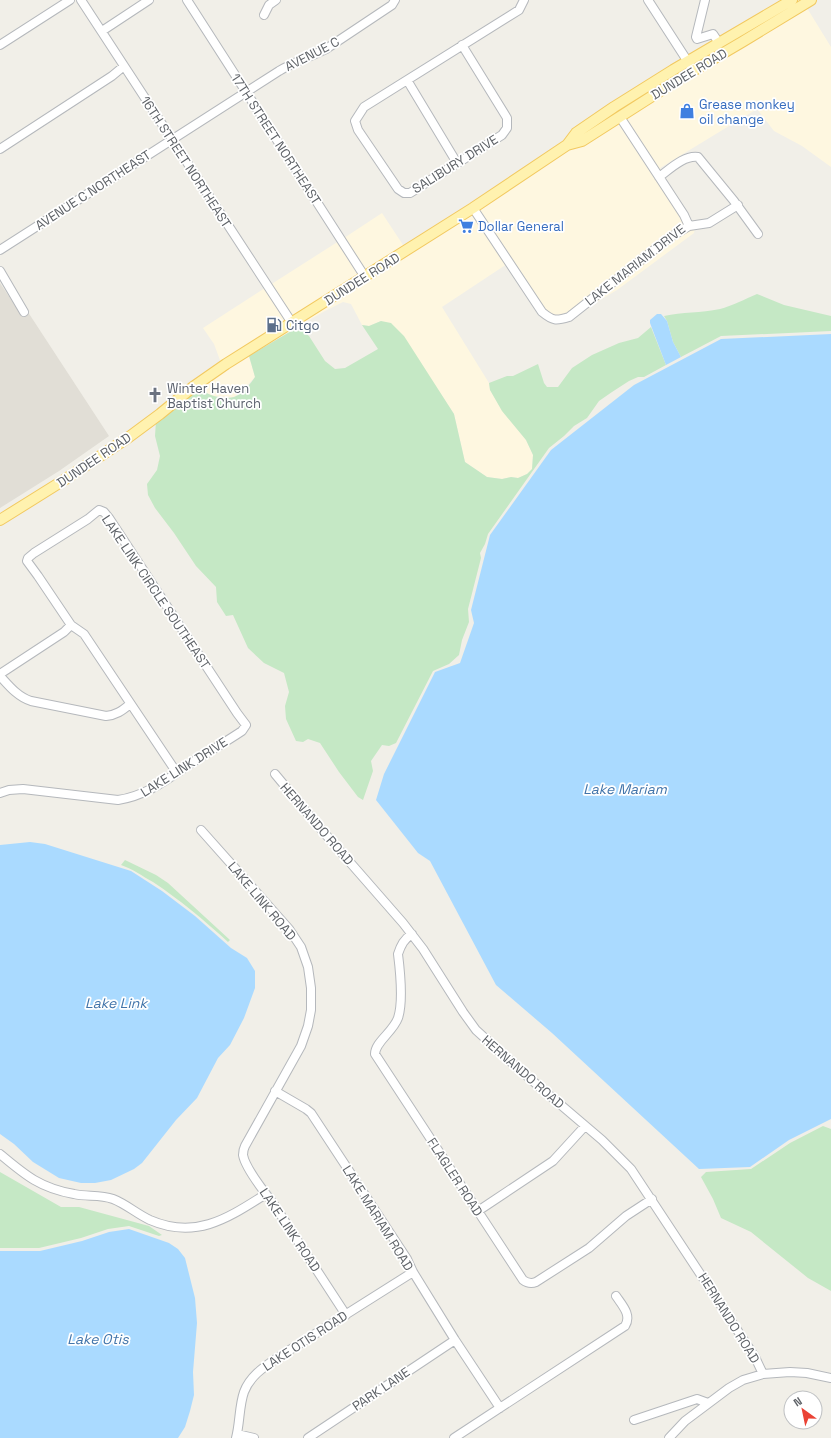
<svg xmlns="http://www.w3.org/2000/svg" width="831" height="1438" viewBox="0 0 831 1438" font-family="'Space Grotesk',sans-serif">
<rect width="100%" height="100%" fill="#f1efe8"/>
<path fill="#fef7e0" d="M 817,0 L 807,8 L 831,47 L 831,167 L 802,146 L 774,131 L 757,109 L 660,168 L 662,171 L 660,172 L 624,118 Z
M 619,121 L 682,217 L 685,224 L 568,314 L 559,317 L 551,316 L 544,310 L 478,209 L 567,149 Z
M 382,213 L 405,248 L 366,273 L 344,238 Z
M 473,213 L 507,264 L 442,307 L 489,383 L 490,390 L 502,410 L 526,440 L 533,455 L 532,469 L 527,474 L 518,478 L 511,477 L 502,479 L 487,477 L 465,462 L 454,414 L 428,375 L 381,321 L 369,326 L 362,325 L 351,304 L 343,302 L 323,312 L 249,356 L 255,377 L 241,392 L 234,397 L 212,396 L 201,389 L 199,387 Z
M 695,228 L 694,233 L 617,290 L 580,312 L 671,241 L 690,229 Z
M 339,241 L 361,276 L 293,319 L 270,285 Z
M 265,288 L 288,322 L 221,363 L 214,344 L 203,328 Z"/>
<path fill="#e1ded6" d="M 0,283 L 18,310 L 24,306 L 109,436 L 59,471 L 0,508 Z"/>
<path fill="#c5e8c5" d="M 757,294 L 784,305 L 831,316 L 831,331 L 721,336 L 681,357 L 673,342 L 667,321 L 664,316 C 682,312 701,313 720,309 C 732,306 745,299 757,294 Z
M 381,321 L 391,323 L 404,336 L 454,414 L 465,462 L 487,477 L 502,479 L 511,477 L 518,478 L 527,474 L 532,469 L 533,455 L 526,440 L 502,411 L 490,390 L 489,383 L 507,376 L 513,376 L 538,364 L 544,383 L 547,387 L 558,387 L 572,368 L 592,355 L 619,343 L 638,338 L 651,327 L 666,365 L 644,377 L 638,377 L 629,381 L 612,392 L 599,401 L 587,418 L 574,426 L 564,436 L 549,448 L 488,534 L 485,544 L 480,553 L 481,558 L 468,609 L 469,622 L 462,640 L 459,655 L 449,664 L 433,671 L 396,743 L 389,746 L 382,745 L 371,761 L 373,771 L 363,800 L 358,797 L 339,772 L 320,743 L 308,739 L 303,742 L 296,741 L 286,719 L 285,706 L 289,692 L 284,673 L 264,663 L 248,648 L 233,615 L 226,616 L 217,602 L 216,587 L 196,566 L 174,533 L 155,508 L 148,495 L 147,484 L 157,470 L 160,456 L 155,436 L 156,421 L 199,387 C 206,396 224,400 234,397 C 243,394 250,384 255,377 L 249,356 L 293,330 L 303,331 L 309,336 L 325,361 L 335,369 L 345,368 L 378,349 L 362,325 L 369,326 Z
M 125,860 L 156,875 L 168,883 L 230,940 L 228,942 C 204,920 180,900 153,882 C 142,876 133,869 121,865 Z
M 823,1126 L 831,1129 L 831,1291 L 808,1278 L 751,1232 L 721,1218 L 713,1199 L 701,1177 L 706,1172 L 751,1169 L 790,1143 Z
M 0,1172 L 61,1207 L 79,1207 L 149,1226 L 162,1235 L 159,1236 L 129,1226 L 108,1229 L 81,1238 L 39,1248 L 0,1248 Z"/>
<path fill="#aadaff" d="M 657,314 L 661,314 L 667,321 L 673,342 L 681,357 L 666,365 L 650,323 L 650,320 Z
M 831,334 L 831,1119 L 789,1140 L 750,1167 L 699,1169 L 552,1033 L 496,985 L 430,861 L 418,853 L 376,800 L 384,774 L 435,672 L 460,663 L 474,623 L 471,610 L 490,535 L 551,450 L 634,385 L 721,339 Z
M 30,842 L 45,844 L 131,871 L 162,891 L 195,916 L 231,948 L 247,958 L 255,971 L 255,988 L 244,1018 L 230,1045 L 218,1058 L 197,1098 L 176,1120 L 142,1163 L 134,1169 L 111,1180 L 95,1183 L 81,1183 L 59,1178 L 33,1162 L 14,1144 L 0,1134 L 0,845 Z
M 129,1229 L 169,1243 L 178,1249 L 185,1258 L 195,1298 L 197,1323 L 193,1372 L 194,1395 L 190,1411 L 185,1427 L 178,1438 L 0,1438 L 0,1251 L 40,1251 L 82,1241 L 109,1232 Z"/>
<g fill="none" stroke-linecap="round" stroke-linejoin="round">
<g stroke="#b5b8bc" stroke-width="10">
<path id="minor" d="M 81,0 L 292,323
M 187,0 L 365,277
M 648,0 L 690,65
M 705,0 L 696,37 L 697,39 L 713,34 L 719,43
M 264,15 L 269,5 L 276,0
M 102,31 L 149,0
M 0,45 L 70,0
M 462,45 L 507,118 L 507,128 L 502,135 L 410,193 L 404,193 L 398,189 L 358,130 L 355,121 L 364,107 L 519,10 L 524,0
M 407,80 L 457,163
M 620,117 L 684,215 L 689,226
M 0,149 L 112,76 L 124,66
M 659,177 C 670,169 684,155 698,157 L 734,201 L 758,234
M 473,208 L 542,312 C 553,321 556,321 569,317 L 669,238 L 689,226 L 709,223 L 738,205
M 0,250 L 279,71 C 294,62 310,57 326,49 L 392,5 L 395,0
M 0,271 L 24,312
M 0,674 L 64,632 L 71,625
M 0,676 C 9,686 18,697 31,701 L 106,716 C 116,715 122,711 130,704
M 275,774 L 320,828 L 403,923 L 423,949 L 463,1012 L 476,1030 L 521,1071 L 602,1140 L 631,1169 L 755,1357 L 763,1374
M 0,793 L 9,790 L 23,789 L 118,800 C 145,796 165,781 187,766 C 205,754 224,743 242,731 L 246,725 L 237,713 L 109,518 L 104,512 L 99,510 L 88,519 L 34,553 L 28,558 L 27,561 L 38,576 L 71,625 L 84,634 L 177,773
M 201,830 L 289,929 L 301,947 L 308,967 L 311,988 L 311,1010 L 308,1026 L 301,1046 L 245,1146 C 244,1148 243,1152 243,1155 C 245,1167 265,1193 273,1203 L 346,1315
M 412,934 C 404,939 401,945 398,954 C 400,970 403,1003 398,1018 C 393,1032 375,1042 375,1054 L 523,1280 C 527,1283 531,1284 536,1282 L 589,1248 L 626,1216 L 652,1199
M 275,1091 L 306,1109 L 311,1113 L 407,1259 L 413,1272 L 455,1340 L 500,1408
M 0,1154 C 25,1175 40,1188 74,1194 C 87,1197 100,1194 113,1199 C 126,1204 137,1214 150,1220 C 196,1240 228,1218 266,1194
M 478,1211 L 553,1161 L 585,1126
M 634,1420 L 697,1399 L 708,1403
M 237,1434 L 254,1438
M 236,1438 C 240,1423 239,1406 244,1392 C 250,1376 264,1367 277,1358 L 413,1272
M 308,1438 L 455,1340
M 454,1438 L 625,1326 C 632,1315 622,1305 616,1296
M 669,1438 L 685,1421 L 729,1388 L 743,1380 L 763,1374 L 790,1372 L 807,1373 L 831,1378"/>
</g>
<g stroke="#f2c960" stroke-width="12">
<path id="major" d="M 567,145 L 576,133 L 614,107 L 673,70 L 792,0
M 0,520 L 64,480 L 129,437 L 160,414 L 193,387 L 226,364 L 473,208 L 567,145 L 582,141 L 679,79 L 742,42 L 811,0"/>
</g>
<use href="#minor" stroke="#fff" stroke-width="8"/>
<use href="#major" stroke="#fff2af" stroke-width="10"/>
</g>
<defs>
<g id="shop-bare" transform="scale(1.2)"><path d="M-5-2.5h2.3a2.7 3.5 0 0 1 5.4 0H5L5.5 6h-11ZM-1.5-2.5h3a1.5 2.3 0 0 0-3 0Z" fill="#3f7fe0" stroke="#fff" stroke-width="2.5" paint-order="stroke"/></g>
<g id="supermarket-bare" transform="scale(1.2)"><path d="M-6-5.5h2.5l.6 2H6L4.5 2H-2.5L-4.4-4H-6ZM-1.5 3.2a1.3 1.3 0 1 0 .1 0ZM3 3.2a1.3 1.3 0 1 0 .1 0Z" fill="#3f7fe0" stroke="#fff" stroke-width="2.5" paint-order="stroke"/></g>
<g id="fuel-bare" transform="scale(1.2)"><path d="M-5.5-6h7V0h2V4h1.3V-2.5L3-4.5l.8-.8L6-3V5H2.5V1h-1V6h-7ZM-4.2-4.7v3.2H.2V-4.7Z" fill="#5c6f8a" stroke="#fff" stroke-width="2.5" paint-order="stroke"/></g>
<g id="church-bare" transform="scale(1.2)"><path d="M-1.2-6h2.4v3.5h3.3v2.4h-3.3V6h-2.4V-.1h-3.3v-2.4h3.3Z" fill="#6b7280" stroke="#fff" stroke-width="2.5" paint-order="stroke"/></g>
</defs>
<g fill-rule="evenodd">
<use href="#shop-bare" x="687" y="111"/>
<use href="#supermarket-bare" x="466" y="226"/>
<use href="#fuel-bare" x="274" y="325"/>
<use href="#church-bare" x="155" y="395"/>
</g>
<g text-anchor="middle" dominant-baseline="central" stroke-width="3.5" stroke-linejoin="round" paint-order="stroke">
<g font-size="13" fill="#5f6368" stroke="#fff">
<text transform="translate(312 54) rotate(-27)">AVENUE C</text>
<text transform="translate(689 74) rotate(-31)">DUNDEE ROAD</text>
<text transform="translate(276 139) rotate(57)">17TH STREET NORTHEAST</text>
<text transform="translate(186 162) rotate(57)">16TH STREET NORTHEAST</text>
<text transform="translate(455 164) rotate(-32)">SALIBURY DRIVE</text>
<text transform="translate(93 190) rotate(-33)">AVENUE C NORTHEAST</text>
<text transform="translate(635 265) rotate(-38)">LAKE MARIAM DRIVE</text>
<text transform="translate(362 279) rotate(-32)">DUNDEE ROAD</text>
<text transform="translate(94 460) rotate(-34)">DUNDEE ROAD</text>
<text transform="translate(156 592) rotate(56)">LAKE LINK CIRCLE SOUTHEAST</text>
<text transform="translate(184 767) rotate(-32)">LAKE LINK DRIVE</text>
<text transform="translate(317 824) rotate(49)">HERNANDO ROAD</text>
<text transform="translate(262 901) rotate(50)">LAKE LINK ROAD</text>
<text transform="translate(523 1072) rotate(41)">HERNANDO ROAD</text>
<text transform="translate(455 1177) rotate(57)">FLAGLER ROAD</text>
<text transform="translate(378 1218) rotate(58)">LAKE MARIAM ROAD</text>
<text transform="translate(290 1230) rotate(56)">LAKE LINK ROAD</text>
<text transform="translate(729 1318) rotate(58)">HERNANDO ROAD</text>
<text transform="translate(305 1341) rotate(-33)">LAKE OTIS ROAD</text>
<text transform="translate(381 1389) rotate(-34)">PARK LANE</text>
</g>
<g font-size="13" fill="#366cbe" stroke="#fff" text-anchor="start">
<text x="699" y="104">Grease monkey<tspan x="699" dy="15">oil change</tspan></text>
<text x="478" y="226">Dollar General</text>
</g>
<g font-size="13" fill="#4e5e75" stroke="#fff" text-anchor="start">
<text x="286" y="325">Citgo</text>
</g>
<g font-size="13" fill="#5b616d" stroke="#fff" text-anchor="start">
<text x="167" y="388">Winter Haven<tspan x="167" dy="15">Baptist Church</tspan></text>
</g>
<g font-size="14" font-style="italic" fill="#4174aa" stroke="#fff">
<text x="625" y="789">Lake Mariam</text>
<text x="116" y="1003">Lake Link</text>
<text x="98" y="1339">Lake Otis</text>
</g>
</g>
<g transform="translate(803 1410) rotate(327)"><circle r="19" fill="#ffffff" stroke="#bfc1c3"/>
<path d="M0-3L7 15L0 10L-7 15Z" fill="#ea4335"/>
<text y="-6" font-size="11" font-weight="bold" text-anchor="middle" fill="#5f6368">N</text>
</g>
</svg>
